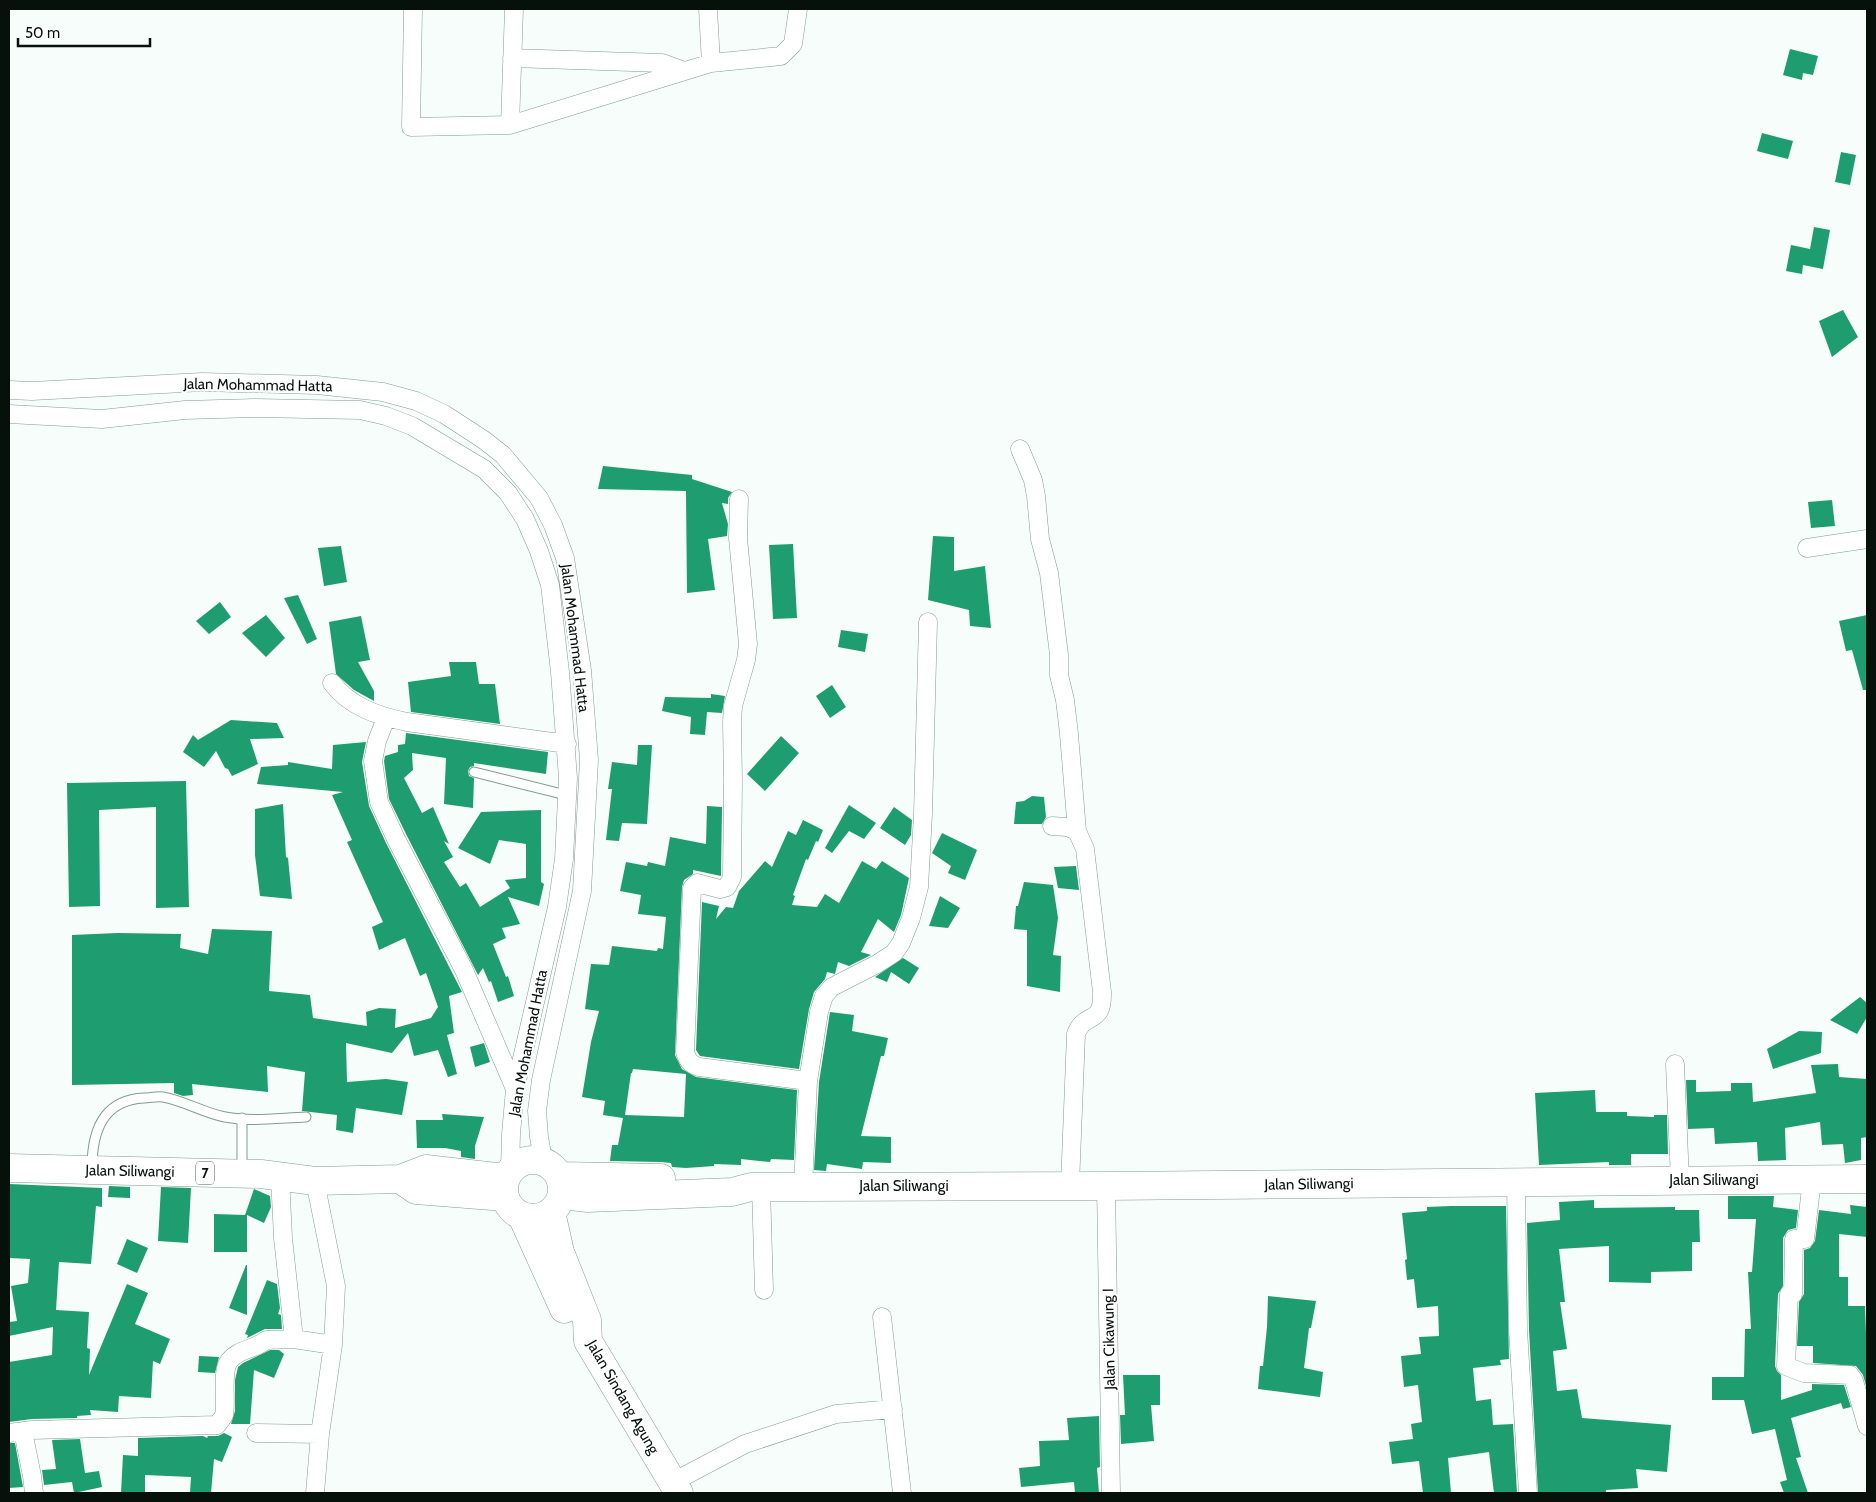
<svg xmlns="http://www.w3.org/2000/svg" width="1876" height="1502" viewBox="0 0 1876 1502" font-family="Cabin,sans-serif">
<rect width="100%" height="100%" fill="#f7fdfa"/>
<path fill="#1e9d70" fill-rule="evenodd" d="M 1790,49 L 1818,56 L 1813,75 L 1803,73 L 1802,80 L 1783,75 Z
M 1762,133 L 1793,141 L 1788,159 L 1757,151 Z
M 1841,152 L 1856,155 L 1850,185 L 1835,182 Z
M 1814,227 L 1830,230 L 1823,269 L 1803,265 L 1802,274 L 1786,271 L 1791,245 L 1810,249 Z
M 1843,310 L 1858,337 L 1832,357 L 1819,321 Z
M 603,466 L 692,475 L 692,479 L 732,492 L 728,498 L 728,504 L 722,503 L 728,524 L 727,536 L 708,539 L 715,590 L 687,593 L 686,491 L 598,489 Z
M 1832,500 L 1835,526 L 1811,528 L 1808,502 Z
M 933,536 L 954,537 L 954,571 L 985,566 L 991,628 L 970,626 L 969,610 L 928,600 Z
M 793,544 L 797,618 L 773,619 L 769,545 Z
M 341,546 L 347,582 L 324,586 L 318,548 Z
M 298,595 L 317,639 L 307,644 L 284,598 Z
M 220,602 L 231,617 L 209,634 L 196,621 Z
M 266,615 L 285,638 L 266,657 L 242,633 Z
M 1867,615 L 1867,690 L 1863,690 L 1852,650 L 1846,651 L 1839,621 Z
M 361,616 L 370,660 L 358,662 L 374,691 L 374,701 L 354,690 L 336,674 L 329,622 Z
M 841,630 L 868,634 L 865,652 L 838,647 Z
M 449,662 L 476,662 L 479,684 L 495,684 L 500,724 L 411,712 L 408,682 L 451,676 Z
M 832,685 L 846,707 L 830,718 L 816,696 Z
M 711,694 L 725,696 L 722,713 L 707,712 L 705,735 L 690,734 L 691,717 L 662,711 L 665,697 L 711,698 Z
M 231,720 L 277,723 L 284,738 L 250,739 L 258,764 L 232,776 L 228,769 L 225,768 L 216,751 L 204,767 L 183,752 L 193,735 L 198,740 Z
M 406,733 L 548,752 L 546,774 L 474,763 L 474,766 L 470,767 L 468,771 L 469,776 L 474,778 L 473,808 L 444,804 L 446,758 L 412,753 L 413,770 L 404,778 L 422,813 L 433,807 L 449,844 L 444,841 L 453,857 L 444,862 L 460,887 L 466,883 L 480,907 L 510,888 L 505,880 L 526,878 L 526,844 L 499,840 L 490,864 L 458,848 L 481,812 L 541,810 L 541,882 L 544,884 L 539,906 L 508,897 L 520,924 L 502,928 L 506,938 L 493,944 L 506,977 L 508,976 L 514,996 L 498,1002 L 491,981 L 489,982 L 483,968 L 478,975 L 406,834 L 389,799 L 384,761 L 385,756 L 398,752 L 398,745 L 405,744 Z
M 781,736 L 799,753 L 765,791 L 747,774 Z
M 366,742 L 362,762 L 369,806 L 386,843 L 462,992 L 449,996 L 454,1033 L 447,1035 L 457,1074 L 448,1077 L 438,1050 L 414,1056 L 408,1033 L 392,1053 L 346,1043 L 347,1082 L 386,1079 L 408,1082 L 402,1115 L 356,1108 L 353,1133 L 336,1130 L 337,1115 L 302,1111 L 305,1072 L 267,1066 L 268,1092 L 192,1084 L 193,1095 L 183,1096 L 174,1093 L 174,1083 L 72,1085 L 72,935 L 118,933 L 181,934 L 180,948 L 208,954 L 212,929 L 272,931 L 269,991 L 310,995 L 313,1018 L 367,1026 L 366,1012 L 379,1008 L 396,1009 L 395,1028 L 431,1018 L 438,1007 L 426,973 L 420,976 L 405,938 L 379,950 L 372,927 L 383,922 L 347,842 L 352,840 L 332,795 L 343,792 L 257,784 L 261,767 L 288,765 L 288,762 L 332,769 L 333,745 Z
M 638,745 L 652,745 L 647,824 L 622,823 L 619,841 L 606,840 L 612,789 L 608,789 L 612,762 L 637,765 Z
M 186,781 L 189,907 L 156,908 L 156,807 L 99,810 L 100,906 L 69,907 L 67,783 Z
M 1032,796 L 1044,797 L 1046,817 L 1042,824 L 1014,824 L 1016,802 L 1024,801 Z
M 283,804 L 286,857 L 288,858 L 292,899 L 260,896 L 255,855 L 255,809 Z
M 849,805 L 876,823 L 864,839 L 849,831 L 832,853 L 825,848 Z
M 707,806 L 722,807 L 721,874 L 721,876 L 693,870 L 693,874 L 684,880 L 682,887 L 675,1055 L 682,1069 L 696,1077 L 797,1090 L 794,1160 L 771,1159 L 770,1162 L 741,1159 L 741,1165 L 714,1164 L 714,1166 L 686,1168 L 672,1167 L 671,1163 L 661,1162 L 610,1161 L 612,1145 L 618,1145 L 623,1118 L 603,1115 L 605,1101 L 582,1097 L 591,1042 L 599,1011 L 585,1009 L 591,964 L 609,965 L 612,946 L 657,951 L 658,948 L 663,949 L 666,917 L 638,914 L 641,895 L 620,891 L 626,862 L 647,866 L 648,862 L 665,866 L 670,837 L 706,844 ZM 633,1069 L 686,1074 L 684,1117 L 625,1115 L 631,1073 L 632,1073 Z
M 894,807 L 912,820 L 911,835 L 905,845 L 880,828 Z
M 803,820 L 823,830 L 818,842 L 816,841 L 808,860 L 806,859 L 793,895 L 795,896 L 792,905 L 817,907 L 825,894 L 839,903 L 862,861 L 876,869 L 882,861 L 909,878 L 901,915 L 894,932 L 878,919 L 861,952 L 871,955 L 849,966 L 838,962 L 835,974 L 827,972 L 825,979 L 814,992 L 809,1009 L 799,1069 L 700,1056 L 696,1050 L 702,902 L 719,906 L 716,919 L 726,907 L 733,908 L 739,891 L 765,861 L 772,867 L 788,831 L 796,835 Z
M 942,833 L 977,850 L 965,880 L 948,873 L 951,866 L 932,853 Z
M 1076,866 L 1079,890 L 1058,888 L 1054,867 Z
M 1024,882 L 1053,885 L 1058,918 L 1053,955 L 1061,956 L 1060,992 L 1027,986 L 1027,930 L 1014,929 L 1016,906 L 1018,906 Z
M 940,896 L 960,908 L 948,928 L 929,926 Z
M 903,958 L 919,968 L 909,984 L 891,972 L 887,982 L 875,977 Z
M 1860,997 L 1867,1003 L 1867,1017 L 1857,1034 L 1830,1020 Z
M 830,1012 L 854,1015 L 852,1031 L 888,1038 L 884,1056 L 881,1056 L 861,1136 L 891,1137 L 891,1163 L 863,1162 L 862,1169 L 827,1164 L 826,1171 L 814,1170 L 819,1082 Z
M 1799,1031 L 1822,1032 L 1821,1053 L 1773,1069 L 1767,1049 Z
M 484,1043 L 490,1062 L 475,1067 L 470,1047 Z
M 1838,1064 L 1839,1077 L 1867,1079 L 1867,1137 L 1861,1138 L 1861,1160 L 1845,1163 L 1843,1144 L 1822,1145 L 1820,1122 L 1785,1128 L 1786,1160 L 1758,1161 L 1757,1142 L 1715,1144 L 1714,1128 L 1688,1129 L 1686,1080 L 1696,1080 L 1696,1092 L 1731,1091 L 1731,1083 L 1752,1083 L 1753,1102 L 1816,1093 L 1811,1065 Z
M 1595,1090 L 1596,1112 L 1627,1112 L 1627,1116 L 1654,1117 L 1654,1115 L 1667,1115 L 1668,1154 L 1631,1154 L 1631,1165 L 1609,1165 L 1609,1162 L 1539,1165 L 1535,1093 Z
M 442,1114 L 484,1117 L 475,1146 L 475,1159 L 461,1157 L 461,1151 L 445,1148 L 417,1148 L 416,1120 L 443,1120 Z
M 9,1184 L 102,1188 L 102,1207 L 96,1206 L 91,1264 L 59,1262 L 56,1310 L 89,1312 L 87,1348 L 90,1349 L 89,1375 L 127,1284 L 148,1293 L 135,1324 L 170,1339 L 160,1364 L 153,1361 L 151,1398 L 119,1396 L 118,1412 L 90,1410 L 91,1415 L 77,1416 L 77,1418 L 32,1419 L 9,1422 L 9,1362 L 52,1355 L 53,1327 L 9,1336 L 9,1322 L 17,1321 L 11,1286 L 28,1283 L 30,1259 L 9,1258 Z
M 109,1186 L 130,1187 L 130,1198 L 108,1197 Z
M 161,1187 L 191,1188 L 188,1243 L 158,1241 Z
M 254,1189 L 270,1196 L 271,1207 L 264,1223 L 247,1215 L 247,1252 L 214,1252 L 214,1214 L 245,1215 Z
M 1728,1196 L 1774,1196 L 1773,1207 L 1798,1210 L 1796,1228 L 1788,1230 L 1783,1238 L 1783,1286 L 1778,1294 L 1775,1366 L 1777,1371 L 1781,1375 L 1781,1400 L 1812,1390 L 1812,1384 L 1844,1385 L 1851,1407 L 1843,1409 L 1841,1403 L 1791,1418 L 1801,1457 L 1796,1458 L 1808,1493 L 1784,1493 L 1780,1482 L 1787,1480 L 1775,1429 L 1752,1434 L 1744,1400 L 1712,1400 L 1712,1377 L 1744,1377 L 1745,1329 L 1751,1329 L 1748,1272 L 1752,1272 L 1756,1219 L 1728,1219 Z
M 1594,1200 L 1594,1208 L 1675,1207 L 1675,1210 L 1699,1210 L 1700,1242 L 1692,1242 L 1692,1271 L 1651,1272 L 1651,1283 L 1609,1282 L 1609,1246 L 1559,1249 L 1565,1302 L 1560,1302 L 1567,1349 L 1553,1351 L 1557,1391 L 1577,1389 L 1582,1418 L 1671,1425 L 1667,1472 L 1636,1469 L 1638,1488 L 1606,1490 L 1606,1493 L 1538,1493 L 1529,1330 L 1527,1223 L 1560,1220 L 1559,1202 Z
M 1850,1205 L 1867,1207 L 1867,1237 L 1839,1234 L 1839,1277 L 1848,1277 L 1848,1306 L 1865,1306 L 1866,1333 L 1867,1333 L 1867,1389 L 1863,1375 L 1856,1366 L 1813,1363 L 1813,1346 L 1797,1346 L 1799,1302 L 1804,1294 L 1804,1250 L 1810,1248 L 1815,1241 L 1819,1210 L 1851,1214 Z
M 1451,1206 L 1506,1206 L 1509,1359 L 1500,1360 L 1501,1365 L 1473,1368 L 1476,1401 L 1491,1399 L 1493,1425 L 1513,1424 L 1517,1493 L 1494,1493 L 1489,1452 L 1448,1458 L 1451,1493 L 1423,1493 L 1419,1461 L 1392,1464 L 1389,1442 L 1413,1439 L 1411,1424 L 1422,1422 L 1418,1385 L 1404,1387 L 1401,1356 L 1421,1354 L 1419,1337 L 1439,1336 L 1438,1306 L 1417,1308 L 1414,1279 L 1407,1280 L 1405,1260 L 1407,1259 L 1402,1213 L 1427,1211 L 1427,1207 Z
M 127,1239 L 148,1248 L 137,1273 L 117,1264 Z
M 246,1265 L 247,1265 L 247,1315 L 229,1308 Z
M 267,1280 L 277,1284 L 280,1308 L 278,1314 L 281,1315 L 282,1329 L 265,1329 L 247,1338 L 248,1335 L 245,1334 Z
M 1268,1296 L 1316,1301 L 1311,1328 L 1309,1328 L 1304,1368 L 1323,1372 L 1320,1397 L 1258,1389 L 1260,1366 L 1263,1366 L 1267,1327 Z
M 270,1350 L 279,1350 L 284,1354 L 274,1378 L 254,1370 L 250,1424 L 231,1424 L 235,1411 L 235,1380 L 238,1367 L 243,1363 Z
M 199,1356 L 219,1357 L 215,1373 L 198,1372 Z
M 1123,1375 L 1160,1375 L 1160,1405 L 1151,1405 L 1154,1441 L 1121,1444 L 1120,1415 L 1125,1415 Z
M 1099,1416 L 1100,1467 L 1097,1468 L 1099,1493 L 1075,1493 L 1074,1482 L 1021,1487 L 1019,1468 L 1040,1466 L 1039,1441 L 1069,1440 L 1067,1418 Z
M 224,1433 L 232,1437 L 222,1462 L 214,1459 L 211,1493 L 190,1493 L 191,1477 L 145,1475 L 145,1493 L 121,1493 L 123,1455 L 138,1456 L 138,1438 L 203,1436 L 207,1438 L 208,1436 L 218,1436 Z
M 80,1439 L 85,1473 L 99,1471 L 102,1487 L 74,1493 L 72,1482 L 44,1485 L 42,1470 L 56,1469 L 52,1440 Z
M 9,1443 L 15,1443 L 23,1487 L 9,1488 Z"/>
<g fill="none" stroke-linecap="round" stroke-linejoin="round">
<g stroke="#819d8f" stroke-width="11">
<path id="service" d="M 474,772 L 566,795
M 242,1118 L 242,1171
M 92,1168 C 92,1131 103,1100 144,1098 C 150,1098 157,1096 163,1097 C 185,1101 204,1113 225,1117 C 251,1122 279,1118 306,1117"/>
</g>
<g stroke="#819d8f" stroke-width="19">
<path id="minor" d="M 413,9 L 411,127 L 510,125 L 711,63 L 708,9
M 512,58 L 662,63 L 684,71
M 711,63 L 781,56 L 793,44 L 798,9
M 510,125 L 514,9
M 9,390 L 32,391 L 202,382 L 317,385 L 383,392 L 416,401 L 444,414 L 484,440 L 503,455 L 539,498 L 553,525 L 565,558 L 582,670 L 589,760 L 582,891 L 541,1080 L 537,1111 L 539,1137 L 542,1154 L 549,1164
M 9,414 L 102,419 L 185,410 L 255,408 L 360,410 L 386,416 L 412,426 L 484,469 L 508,493 L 525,519 L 539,551 L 550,585 L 560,672 L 568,778 L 564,859 L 557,907 L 515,1089 L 511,1134 L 510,1169
M 1020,449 L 1033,480 L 1036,496 L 1040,539 L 1049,573 L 1059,655 L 1059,675 L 1065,700 L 1069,734 L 1077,831
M 739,499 L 738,538 L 748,644 L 746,660 L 733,706 L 732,722 L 733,780 L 732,877 L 727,887 L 720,889 L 697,883 L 692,888 L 685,1052 C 688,1061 690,1064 699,1067 L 808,1081
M 1807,548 L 1867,539
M 332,683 C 350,707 378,716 407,722 L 567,744
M 386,718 L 377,741 L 373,761 L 379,802 L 396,839 L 464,970 L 515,1089
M 1052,826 L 1067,827 L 1077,831 L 1085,849 L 1102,992 C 1103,1027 1085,1010 1076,1034 L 1070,1185
M 1675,1064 L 1680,1180
M 280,1176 L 283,1238 L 294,1339
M 1812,1180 L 1805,1239 L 1794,1239 L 1793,1294 L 1789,1294 L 1786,1366 L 1804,1373 L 1850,1375 L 1854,1381 L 1867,1426
M 315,1181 L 336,1286 L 333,1345 L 320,1434 L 315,1493
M 1516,1182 L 1518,1330 L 1528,1493
M 1106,1186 L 1111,1493
M 761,1187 L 764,1290
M 803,1187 L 808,1081 L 819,1012 L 824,996 L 832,987 L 877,964 L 894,953 L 901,943 L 911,918 L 919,887 L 923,814 L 928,622
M 882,1317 L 902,1493
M 23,1431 L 32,1476 L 34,1493
M 9,1433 L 32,1430 L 217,1425 C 219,1422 223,1418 224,1415 C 227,1402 221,1372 229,1361 C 239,1348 255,1350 266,1340 L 294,1339 L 333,1345
M 256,1433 L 320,1434
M 673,1482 L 745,1444 L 836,1414 L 893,1409"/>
</g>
<g stroke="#819d8f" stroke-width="29">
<path id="primary" d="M504 1189a29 29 0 1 1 58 0a29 29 0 1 1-58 0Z
M 9,1168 L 261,1174 L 315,1181 L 400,1179 L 426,1169 L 505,1178
M 560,1176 L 661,1178
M 400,1179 L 416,1190 L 505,1197
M 562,1195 L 588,1198 L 732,1192 L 751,1187 L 803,1187 L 1106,1186 L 1867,1179
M 551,1212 L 560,1252 L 587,1320 L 588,1341 L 679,1493
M 522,1216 L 564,1309"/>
</g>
<use href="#service" stroke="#fff" stroke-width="9"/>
<use href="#minor" stroke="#fff" stroke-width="18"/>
<use href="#primary" stroke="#fff" stroke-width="28"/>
</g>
<g text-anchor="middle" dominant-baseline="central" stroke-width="4.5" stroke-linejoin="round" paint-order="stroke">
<rect fill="#fff" stroke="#515855" stroke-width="1" x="196" y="1161.5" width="18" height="23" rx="4"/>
<g font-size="14" font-weight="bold" fill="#07110c">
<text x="205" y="1173">7</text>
</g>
<g font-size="15" fill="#07110c" stroke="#fff">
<text transform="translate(258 385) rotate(1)">Jalan Mohammad Hatta</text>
<text transform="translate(575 638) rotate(83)">Jalan Mohammad Hatta</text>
<text transform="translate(528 1043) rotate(-79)">Jalan Mohammad Hatta</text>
<text transform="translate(130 1171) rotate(1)">Jalan Siliwangi</text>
<text x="1714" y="1180">Jalan Siliwangi</text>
<text transform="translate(1309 1184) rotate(-1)">Jalan Siliwangi</text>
<text x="904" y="1186">Jalan Siliwangi</text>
<text transform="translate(1109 1339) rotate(-91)">Jalan Cikawung I</text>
<text transform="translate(623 1397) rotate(60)">Jalan Sindang Agung</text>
</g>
</g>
<rect width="1876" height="1502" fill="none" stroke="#07110c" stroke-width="20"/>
<path d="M18 38v8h132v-8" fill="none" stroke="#07110c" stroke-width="2.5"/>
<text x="25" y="38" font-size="15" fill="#07110c" stroke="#ffffff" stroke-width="4" paint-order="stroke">50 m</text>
</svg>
